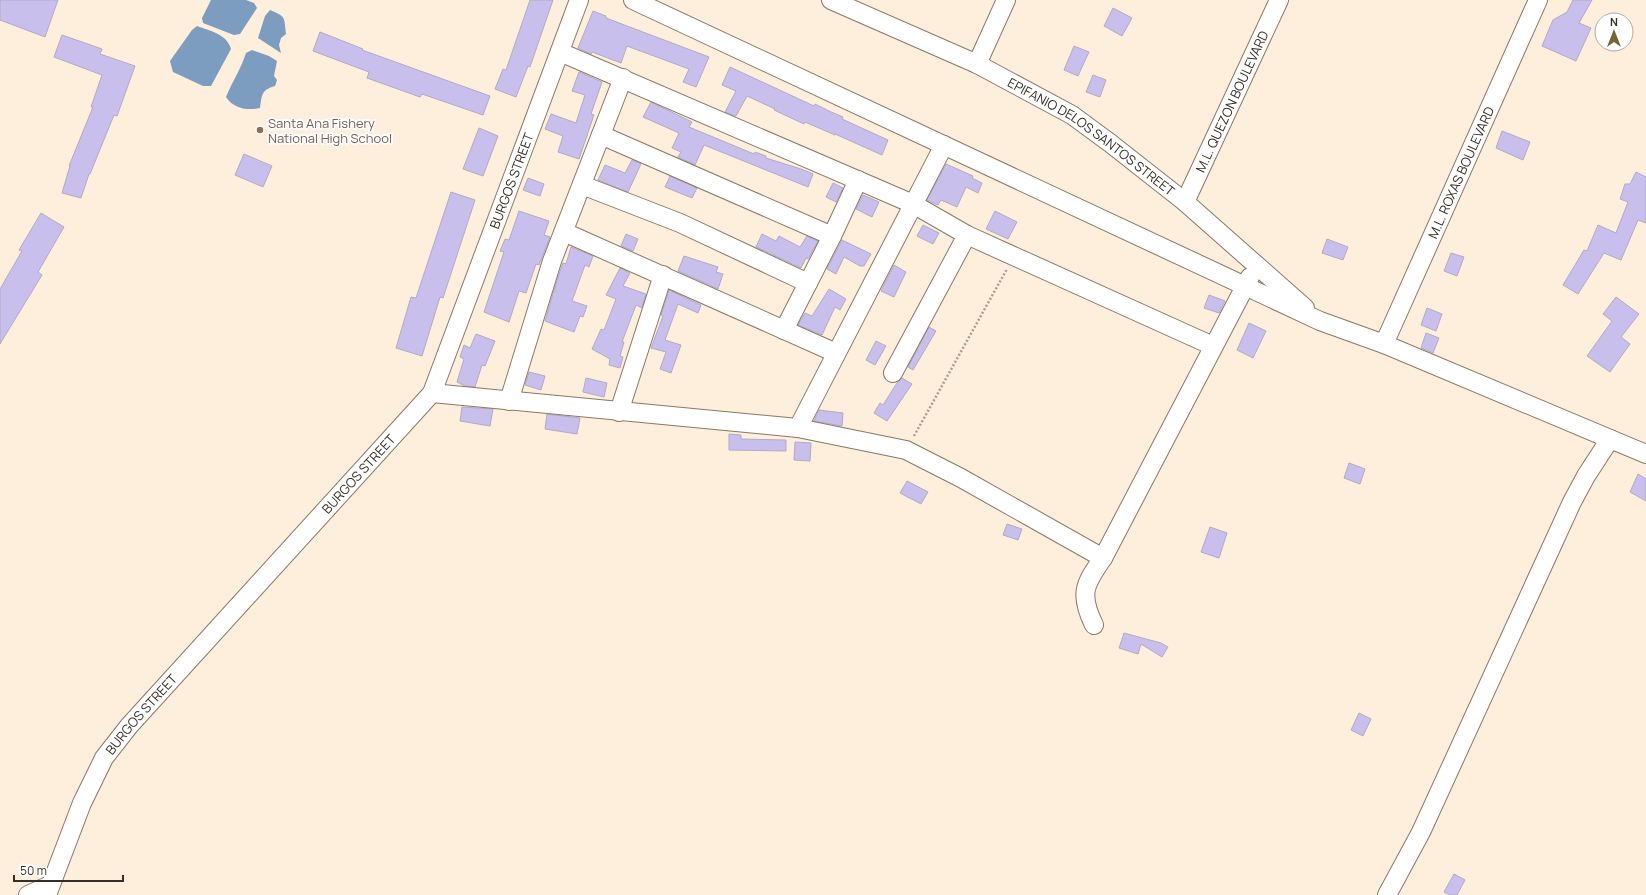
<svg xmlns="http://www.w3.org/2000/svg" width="1646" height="895" viewBox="0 0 1646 895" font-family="Manrope,sans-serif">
<rect width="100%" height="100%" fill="#feeedc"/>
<path fill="#7c9cc0" d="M 211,0 L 246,0 L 254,3 L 257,8 L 240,34 L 234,35 L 203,23 L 202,18 Z
M 270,10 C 286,17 284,16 286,34 L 281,38 L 279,45 L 281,53 L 258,38 L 265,16 Z
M 197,26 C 210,31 227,34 231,49 L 211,86 L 203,86 L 173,72 L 170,61 L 192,30 Z
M 252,50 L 269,56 L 277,61 L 274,76 L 277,80 L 275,86 C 261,90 262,95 260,108 C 247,111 233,108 226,97 C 232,82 241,69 246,53 Z"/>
<path fill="#c8bfed" stroke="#b0abc4" d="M 0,0 L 58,0 L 45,37 L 0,20 Z
M 530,0 L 553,0 L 530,67 L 528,66 L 516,97 L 495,89 L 503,69 L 506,70 Z
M 1573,0 L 1592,0 L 1579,23 L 1591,28 L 1576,61 L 1542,46 L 1553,20 L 1567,12 Z
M 1113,8 L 1132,18 L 1122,36 L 1104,26 Z
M 593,11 L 606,16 L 606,18 L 709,57 L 696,87 L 683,82 L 689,69 L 627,46 L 621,63 L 592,52 L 591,54 L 578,48 Z
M 320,32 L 363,49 L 362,50 L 490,96 L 483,115 L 422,94 L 420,97 L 367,78 L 369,72 L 313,51 Z
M 62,35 L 102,49 L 100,54 L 135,66 L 117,116 L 114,115 L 90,174 L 89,174 L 81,198 L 62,193 L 70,166 L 69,166 L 93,107 L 91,107 L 102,75 L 54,57 Z
M 1074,46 L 1089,52 L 1078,76 L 1064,70 Z
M 730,67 L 814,106 L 815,104 L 829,111 L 843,117 L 842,119 L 888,140 L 882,155 L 835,134 L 835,135 L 805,122 L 804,124 L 774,110 L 775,109 L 747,96 L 736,116 L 725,112 L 736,91 L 722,85 Z
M 579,72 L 602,82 L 591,114 L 594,115 L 579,159 L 558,152 L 563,136 L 545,129 L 551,114 L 576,123 L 585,95 L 572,91 Z
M 1093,75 L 1106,80 L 1100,97 L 1086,92 Z
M 651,102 L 692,122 L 689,127 L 754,154 L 755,152 L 766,156 L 766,158 L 801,169 L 813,174 L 808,187 L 704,145 L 695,165 L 678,157 L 681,152 L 672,148 L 679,133 L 643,117 Z
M 479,128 L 498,136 L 483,176 L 463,169 Z
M 1502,131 L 1530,142 L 1523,160 L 1496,148 Z
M 244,154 L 272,166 L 263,187 L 235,175 Z
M 632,160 L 641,164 L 628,192 L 598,180 L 605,165 L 625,173 Z
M 946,164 L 973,176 L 972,178 L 982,183 L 978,193 L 966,187 L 957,207 L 941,200 L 938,205 L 927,200 Z
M 1636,172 L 1646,177 L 1646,223 L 1638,220 L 1621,260 L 1604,253 L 1578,294 L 1563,285 L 1584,250 L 1587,251 L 1598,225 L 1616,233 L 1628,202 L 1620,199 L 1625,184 L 1630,184 Z
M 670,176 L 697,188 L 692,198 L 665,187 Z
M 528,178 L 544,184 L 540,196 L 523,190 Z
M 833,183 L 843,188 L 836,202 L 826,197 Z
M 451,192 L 475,200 L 443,298 L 440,297 L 422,356 L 396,348 L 411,297 L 416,298 Z
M 863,195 L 879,202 L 872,217 L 856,209 Z
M 519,211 L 549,221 L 544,235 L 550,237 L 539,265 L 536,264 L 526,293 L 519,291 L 509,322 L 484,312 L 504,252 L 500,251 L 505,239 L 509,240 Z
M 995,211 L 1017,222 L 1008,239 L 986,229 Z
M 41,213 L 64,227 L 38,272 L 42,275 L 0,344 L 0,289 L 22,251 L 19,250 Z
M 923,225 L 939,233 L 933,244 L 917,236 Z
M 626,234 L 638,239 L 633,251 L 621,246 Z
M 762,234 L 776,241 L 779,236 L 800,247 L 807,236 L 818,241 L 808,259 L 806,258 L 801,268 L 756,247 Z
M 1327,239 L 1348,247 L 1343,260 L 1322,253 Z
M 842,240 L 871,254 L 864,266 L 860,266 L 844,257 L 836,274 L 827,269 Z
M 571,247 L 593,256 L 589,267 L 585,265 L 572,301 L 587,306 L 583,317 L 580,316 L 574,332 L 545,321 L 558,277 L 563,263 L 566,264 Z
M 1451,253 L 1464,257 L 1457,276 L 1444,271 Z
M 684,256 L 718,267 L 716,272 L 723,274 L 718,289 L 678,271 Z
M 894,265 L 906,272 L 894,297 L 881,291 Z
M 620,268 L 630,273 L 623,286 L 646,294 L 642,308 L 636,305 L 622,342 L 624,342 L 620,356 L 623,357 L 620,368 L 609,365 L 610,359 L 592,349 L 601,329 L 604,330 L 616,299 L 606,295 Z
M 829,289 L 846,299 L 840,310 L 835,307 L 822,335 L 798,325 L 805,313 L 812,316 Z
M 669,290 L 701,305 L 698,313 L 678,304 L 665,340 L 681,345 L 671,373 L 660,369 L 666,352 L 651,348 L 663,316 L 661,315 Z
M 1209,295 L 1225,301 L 1219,313 L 1204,308 Z
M 1616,297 L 1639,314 L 1621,337 L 1630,344 L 1610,372 L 1587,356 L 1612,321 L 1603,314 Z
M 1427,308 L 1442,314 L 1436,331 L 1421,325 Z
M 1249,323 L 1266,331 L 1253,358 L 1237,350 Z
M 929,327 L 936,331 L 913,370 L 908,367 Z
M 1426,333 L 1439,338 L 1433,353 L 1421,348 Z
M 476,334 L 495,341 L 485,366 L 482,365 L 475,387 L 465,386 L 457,382 L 464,359 L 460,357 L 464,345 L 470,348 Z
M 876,341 L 886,346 L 875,365 L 866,360 Z
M 529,372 L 545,376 L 541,390 L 525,385 Z
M 586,378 L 607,383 L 604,397 L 583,392 Z
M 902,378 L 912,384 L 887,421 L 874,413 L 880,403 L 883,405 L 897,383 Z
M 462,407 L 493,409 L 490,426 L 460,421 Z
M 819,410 L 843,413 L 842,426 L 814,421 Z
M 547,414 L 580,418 L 577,434 L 545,429 Z
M 729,434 L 741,435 L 741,439 L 786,440 L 786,451 L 729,450 Z
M 795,442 L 811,443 L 810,461 L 794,460 Z
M 1349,463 L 1365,469 L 1360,484 L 1344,478 Z
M 1638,474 L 1646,479 L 1646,501 L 1630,492 Z
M 907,481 L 928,492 L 921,504 L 900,493 Z
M 1007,524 L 1022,529 L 1018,540 L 1003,535 Z
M 1210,527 L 1227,533 L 1219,558 L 1201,552 Z
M 1124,633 L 1161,643 L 1168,647 L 1162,657 L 1141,644 L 1138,654 L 1119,648 Z
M 1359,713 L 1371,719 L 1363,736 L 1351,730 Z
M 1454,874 L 1465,880 L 1457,895 L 1450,895 L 1444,892 Z"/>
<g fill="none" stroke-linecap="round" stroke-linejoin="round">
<g stroke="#8b7865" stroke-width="20">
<g id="minor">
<path d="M 633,0 L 1320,321 L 1384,344 L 1646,454"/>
<path id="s1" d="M 831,0 L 977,64 L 1072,115 L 1110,143 L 1185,202 L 1305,308"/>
<path d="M 560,52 L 913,204 L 967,235 L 1213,346"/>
<path d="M 977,64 L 1006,0"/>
<path d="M 601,135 L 832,236 L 808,283"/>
<path d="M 582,185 L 680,223 L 808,283 L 784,330"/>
<path id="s2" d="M 1185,202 L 1279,0"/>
<path d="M 564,232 L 836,353"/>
<path d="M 832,236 L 858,180"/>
<path id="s3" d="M 1384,344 L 1538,0"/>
<path d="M 893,373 L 967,235"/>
<path d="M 432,393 L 798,428 L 906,450 L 961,478 L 1103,558"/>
<path d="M 509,401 L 552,261 L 623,78"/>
<path d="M 619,412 L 663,275"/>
<path d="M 798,428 L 944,145"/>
<path d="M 1094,625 C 1079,594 1084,585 1103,558 L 1250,277"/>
<path d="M 28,895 L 50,885"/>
<path id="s4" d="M 47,895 L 82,803 L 104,758 L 129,726 L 432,393 L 579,0"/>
<path d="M 1387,895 L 1421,832 L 1572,502 L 1586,476 L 1610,439"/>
</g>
</g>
<path stroke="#a99d8f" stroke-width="2.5" stroke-dasharray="2 2" stroke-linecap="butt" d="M 914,436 L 1007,269"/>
<use href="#minor" stroke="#fff" stroke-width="18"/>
</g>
<circle fill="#8d6e63" stroke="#fff" stroke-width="1.5" cx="260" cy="130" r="4"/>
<g text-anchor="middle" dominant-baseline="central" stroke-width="3.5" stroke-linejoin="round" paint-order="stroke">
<g font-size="13" fill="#352e25" stroke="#fff">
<text stroke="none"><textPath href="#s2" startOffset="111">M.L. QUEZON BOULEVARD</textPath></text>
<text stroke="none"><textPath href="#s1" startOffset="295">EPIFANIO DELOS SANTOS STREET</textPath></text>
<text stroke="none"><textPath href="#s3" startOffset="188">M.L. ROXAS BOULEVARD</textPath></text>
<text stroke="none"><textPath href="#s4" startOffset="866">BURGOS STREET</textPath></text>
<text stroke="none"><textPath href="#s4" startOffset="530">BURGOS STREET</textPath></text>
<text stroke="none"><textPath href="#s4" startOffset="206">BURGOS STREET</textPath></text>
</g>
<g font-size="13" fill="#785e54" stroke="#fff" text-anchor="start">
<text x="268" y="123">Santa Ana Fishery<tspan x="268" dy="15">National High School</tspan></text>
</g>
</g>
<g transform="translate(1614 32)"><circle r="19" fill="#ffffff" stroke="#aeaba8"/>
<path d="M0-3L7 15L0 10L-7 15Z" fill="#726834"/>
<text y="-6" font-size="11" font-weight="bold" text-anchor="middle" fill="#352e25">N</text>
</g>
<path d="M14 875v6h109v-6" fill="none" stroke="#352e25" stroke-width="2"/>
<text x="20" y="875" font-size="12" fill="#352e25" stroke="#ffffff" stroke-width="3" paint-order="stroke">50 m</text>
</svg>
